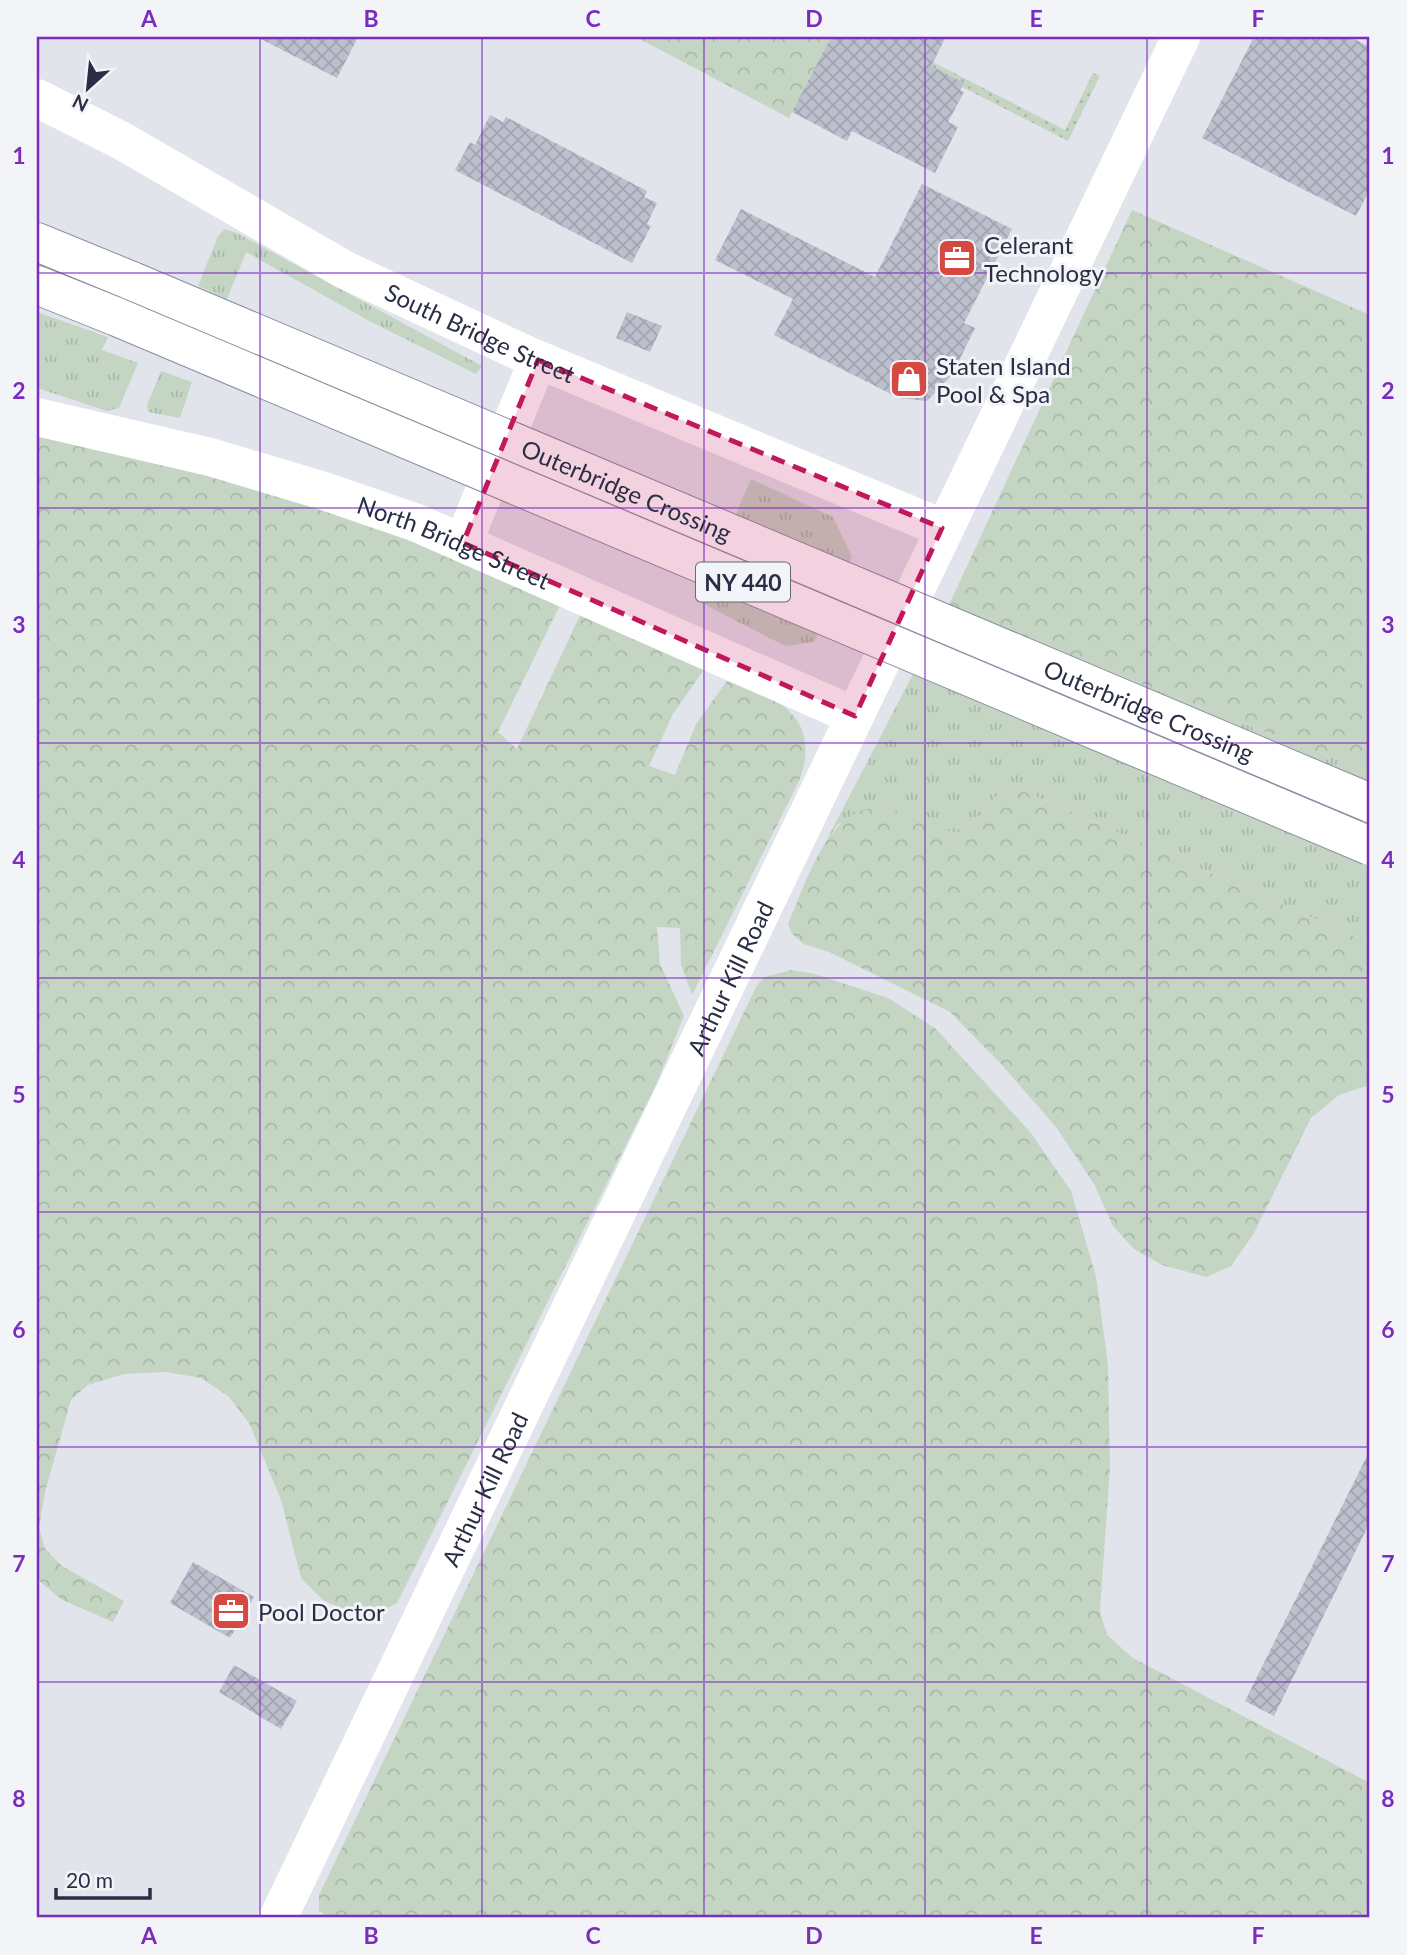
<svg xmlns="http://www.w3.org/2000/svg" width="1407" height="1955" viewBox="0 0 1407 1955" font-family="Lato,sans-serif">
<defs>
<pattern id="grass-tufts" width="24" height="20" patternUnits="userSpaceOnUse" patternTransform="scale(1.75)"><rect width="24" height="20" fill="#c4d6c3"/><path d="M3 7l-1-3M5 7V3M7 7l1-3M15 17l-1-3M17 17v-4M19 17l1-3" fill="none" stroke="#a8b8a9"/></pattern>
<pattern id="forest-crowns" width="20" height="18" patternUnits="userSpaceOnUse" patternTransform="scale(1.75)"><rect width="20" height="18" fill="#c4d6c3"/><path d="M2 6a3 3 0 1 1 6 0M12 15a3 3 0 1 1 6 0" fill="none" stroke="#a8b8a9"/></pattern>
<pattern id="garden-dots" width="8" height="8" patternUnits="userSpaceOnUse" patternTransform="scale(1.75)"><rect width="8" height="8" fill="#c4d6c3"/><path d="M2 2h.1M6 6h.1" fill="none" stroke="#a8b8a9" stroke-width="1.8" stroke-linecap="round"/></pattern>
<pattern id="building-cross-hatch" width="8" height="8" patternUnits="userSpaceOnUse" patternTransform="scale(1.75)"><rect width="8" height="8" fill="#bcbfcc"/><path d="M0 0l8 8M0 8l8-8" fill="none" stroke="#a2a4b1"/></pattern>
</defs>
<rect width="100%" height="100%" fill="#e2e4eb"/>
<path fill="url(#grass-tufts)" d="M 225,229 L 237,233 L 482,366 L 476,374 L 371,322 L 246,252 L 227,299 L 198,286 L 218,236 Z
M 37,312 L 108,337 L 102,350 L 138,363 L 119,408 L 107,411 L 37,388 Z
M 161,371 L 192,382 L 180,418 L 148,412 L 147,405 Z
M 751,479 L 833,517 L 852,557 L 814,642 L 785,646 L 698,601 Z
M 947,609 L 1370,772 L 1370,943 L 1005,783 L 988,809 L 958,833 L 935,829 L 891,810 L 838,824 L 826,841 Z"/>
<path fill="url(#forest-crowns)" d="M 636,37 L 831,37 L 789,118 Z
M 1132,210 L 1370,315 L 1370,772 L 947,609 Z
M 37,424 L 335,509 L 563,599 L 498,732 L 517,749 L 583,609 L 710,661 L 673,714 L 649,766 L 675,775 L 696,724 L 732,674 C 778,701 823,718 799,781 L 692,995 L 681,965 L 680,928 L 657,927 L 660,964 L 684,1016 L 656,1085 L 397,1603 L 379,1612 L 353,1614 L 323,1600 L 301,1578 L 281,1500 L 249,1423 L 228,1396 L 201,1378 L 165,1372 L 124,1374 L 88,1385 L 71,1400 L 45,1492 L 39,1528 L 45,1549 L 62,1566 L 124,1601 L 113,1622 L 62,1600 L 37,1579 Z
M 1005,783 L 1370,943 L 1370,1085 L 1339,1095 L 1311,1118 L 1253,1235 L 1231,1266 L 1206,1277 L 1162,1265 L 1134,1249 L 1113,1226 L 1094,1184 L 1056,1127 L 1001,1064 L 950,1012 L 829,952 L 804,944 L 792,934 L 788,924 C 807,883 830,794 891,810 C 915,816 933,829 958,833 L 988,809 Z
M 791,970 L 815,974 L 888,998 L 935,1028 L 1031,1133 L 1071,1191 L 1096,1276 L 1108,1365 L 1110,1466 L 1100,1611 L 1107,1635 L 1133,1658 L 1370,1783 L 1370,1918 L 330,1918 L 319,1911 L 319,1895 L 757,985 L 765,977 Z"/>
<path fill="url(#garden-dots)" d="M 933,62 L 1065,130 L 1093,73 L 1100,76 L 1068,141 L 962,87 L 931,66 Z"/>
<path fill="url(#building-cross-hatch)" d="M 257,37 L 358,37 L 337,78 Z
M 831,37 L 946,37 L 931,66 L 964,83 L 960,90 L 964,92 L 948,122 L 958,127 L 935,173 L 852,131 L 847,141 L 792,112 Z
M 1254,37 L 1350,37 L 1370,47 L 1370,189 L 1356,216 L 1202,138 Z
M 490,115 L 503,122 L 506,117 L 647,191 L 644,197 L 657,203 L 647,224 L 651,226 L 632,263 L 455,170 L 470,142 L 475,145 Z
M 922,184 L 1012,229 L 964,323 L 975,328 L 952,375 L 927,401 L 899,398 L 774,335 L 793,299 L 715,260 L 741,209 L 875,277 Z
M 627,312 L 662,326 L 650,352 L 616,338 Z
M 1370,1450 L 1370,1522 L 1274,1716 L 1245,1701 Z
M 193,1562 L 254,1597 L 230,1638 L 170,1603 Z
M 234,1665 L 297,1701 L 281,1729 L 219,1692 Z"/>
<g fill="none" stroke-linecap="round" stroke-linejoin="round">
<g stroke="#898ea3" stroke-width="40">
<path id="highway" d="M 37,242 L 132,281
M 37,285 L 117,317"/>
</g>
<g stroke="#fff" stroke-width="38">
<path id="s1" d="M 37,98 L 124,142 L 345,270 L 527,355 L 942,528"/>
<path id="s2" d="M 37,417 L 210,457 L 324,491 L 417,523 L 855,716"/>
<path d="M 463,543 L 538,360"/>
<path id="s3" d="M 278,1918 L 1181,37"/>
</g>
<use href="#highway" stroke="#fff" stroke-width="38"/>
<g stroke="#898ea3" stroke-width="40" stroke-linecap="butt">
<g id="highway-bridge">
<path id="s4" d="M 132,281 L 1370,803"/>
<path d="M 117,317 L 1370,846"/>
</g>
</g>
<use href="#highway-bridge" stroke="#fff" stroke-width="38"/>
</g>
<path fill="#c2185b" fill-opacity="0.2" stroke="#c2185b" stroke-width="5" stroke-dasharray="14 9" stroke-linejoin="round" d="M 538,360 L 942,528 L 855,716 L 463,543 Z"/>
<path fill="none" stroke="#7b2cbf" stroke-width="2" stroke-opacity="0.55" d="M 260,37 L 260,1918M 482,37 L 482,1918M 704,37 L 704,1918M 925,37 L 925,1918M 1147,37 L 1147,1918M 37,273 L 1370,273M 37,508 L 1370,508M 37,743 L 1370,743M 37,978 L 1370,978M 37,1212 L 1370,1212M 37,1447 L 1370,1447M 37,1682 L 1370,1682"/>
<defs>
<g id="office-square" transform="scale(2.0125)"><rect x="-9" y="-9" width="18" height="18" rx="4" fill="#d64842" stroke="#f2f4f8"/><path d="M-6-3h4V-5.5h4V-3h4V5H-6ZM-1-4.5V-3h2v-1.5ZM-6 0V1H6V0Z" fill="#fff"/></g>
<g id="shop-square" transform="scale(2.0125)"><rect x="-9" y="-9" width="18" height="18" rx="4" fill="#d64842" stroke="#f2f4f8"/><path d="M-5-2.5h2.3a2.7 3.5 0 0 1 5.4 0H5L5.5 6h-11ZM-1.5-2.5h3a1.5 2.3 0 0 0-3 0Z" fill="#fff"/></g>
</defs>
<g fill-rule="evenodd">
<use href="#office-square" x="957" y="258"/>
<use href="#shop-square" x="909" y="379"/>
<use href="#office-square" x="231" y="1611"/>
</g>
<g text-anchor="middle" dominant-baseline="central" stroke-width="6" stroke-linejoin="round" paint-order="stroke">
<rect fill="#f2f4f8" stroke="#65697b" stroke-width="2" x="696" y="562.5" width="94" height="39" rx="5"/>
<g font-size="23" font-weight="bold" fill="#292e45">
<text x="743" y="582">NY 440</text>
</g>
<g font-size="24" fill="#292e45" stroke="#f2f4f8" text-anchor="start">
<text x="984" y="244">Celerant<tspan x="984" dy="28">Technology</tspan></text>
<text x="936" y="365">Staten Island<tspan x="936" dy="28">Pool &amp; Spa</tspan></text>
<text x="258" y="1611">Pool Doctor</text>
</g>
<g font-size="24" fill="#292e45" stroke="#f2f4f8">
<text stroke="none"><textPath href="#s1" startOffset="502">South Bridge Street</textPath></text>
<text stroke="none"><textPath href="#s4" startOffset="537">Outerbridge Crossing</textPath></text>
<text stroke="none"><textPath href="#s2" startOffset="436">North Bridge Street</textPath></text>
<text stroke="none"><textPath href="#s4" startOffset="1104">Outerbridge Crossing</textPath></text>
<text stroke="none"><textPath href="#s3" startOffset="1043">Arthur Kill Road</textPath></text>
<text stroke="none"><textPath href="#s3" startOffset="476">Arthur Kill Road</textPath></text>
</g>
</g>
<rect width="1407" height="1955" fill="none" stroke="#f2f4f8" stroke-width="77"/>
<g transform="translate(88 88) rotate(207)" stroke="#f2f4f8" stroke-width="5" paint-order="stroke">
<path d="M0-5L12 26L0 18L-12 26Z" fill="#292e45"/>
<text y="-10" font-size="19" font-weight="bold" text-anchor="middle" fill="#292e45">N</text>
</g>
<path d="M56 1888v10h94v-10" fill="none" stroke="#292e45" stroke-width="3.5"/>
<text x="66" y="1888" font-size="21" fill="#292e45" stroke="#f2f4f8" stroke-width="5" paint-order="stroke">20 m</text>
<rect x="38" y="38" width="1330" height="1878" fill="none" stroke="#7b2cbf" stroke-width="2.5"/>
<g font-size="23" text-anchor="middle" font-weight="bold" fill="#7b2cbf">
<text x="149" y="27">A</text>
<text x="371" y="27">B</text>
<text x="593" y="27">C</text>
<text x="814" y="27">D</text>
<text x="1036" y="27">E</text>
<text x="1258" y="27">F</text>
<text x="19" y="164">1</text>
<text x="1388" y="164">1</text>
<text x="19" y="399">2</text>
<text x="1388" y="399">2</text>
<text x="19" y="633">3</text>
<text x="1388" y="633">3</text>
<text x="19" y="868">4</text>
<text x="1388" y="868">4</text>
<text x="19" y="1103">5</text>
<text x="1388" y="1103">5</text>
<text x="19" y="1338">6</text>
<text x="1388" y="1338">6</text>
<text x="19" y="1572">7</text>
<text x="1388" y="1572">7</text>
<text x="19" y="1807">8</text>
<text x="1388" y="1807">8</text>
<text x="149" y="1944">A</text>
<text x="371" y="1944">B</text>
<text x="593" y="1944">C</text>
<text x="814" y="1944">D</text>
<text x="1036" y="1944">E</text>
<text x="1258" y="1944">F</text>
</g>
</svg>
